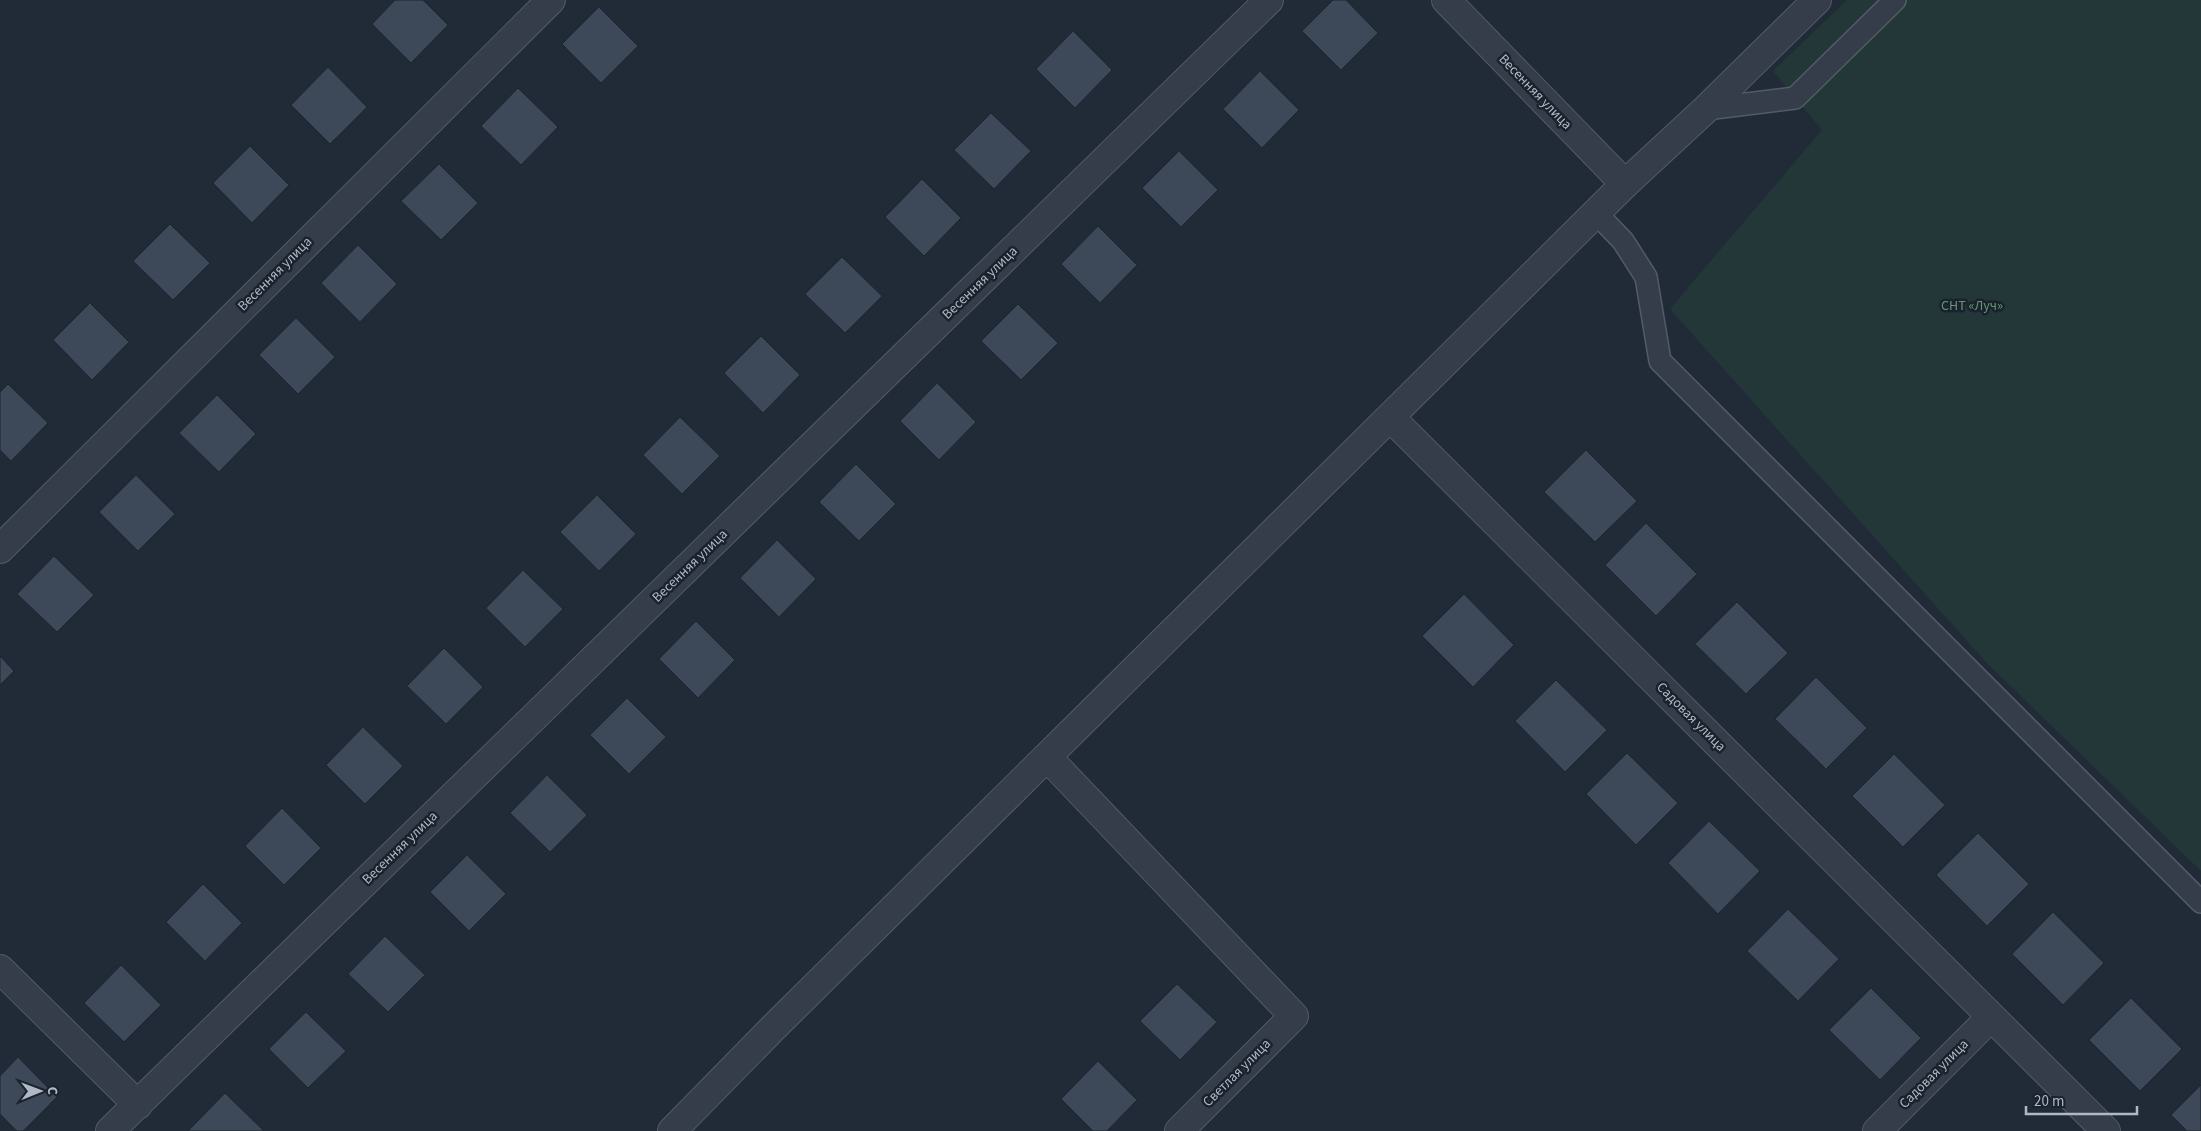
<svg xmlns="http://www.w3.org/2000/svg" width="2201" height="1131" viewBox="0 0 2201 1131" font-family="'Source Sans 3',sans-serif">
<rect width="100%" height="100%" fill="#212b38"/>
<path fill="#233739" d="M 1847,0 L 2201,0 L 2201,871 L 1986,662 L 1670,309 L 1822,130 L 1773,71 Z"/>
<path fill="#3d4958" stroke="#1c242f" d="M 395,0 L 423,0 L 448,25 L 411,63 L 372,24 Z
M 1333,0 L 1346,0 L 1378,33 L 1341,70 L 1302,31 Z
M 599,7 L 638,46 L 601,83 L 562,44 Z
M 1073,31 L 1112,70 L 1075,108 L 1036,69 Z
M 328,67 L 367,107 L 330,144 L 291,105 Z
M 1260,71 L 1299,110 L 1262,148 L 1223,109 Z
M 518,88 L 558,127 L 521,165 L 481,126 Z
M 991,113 L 1031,151 L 994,189 L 954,150 Z
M 250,146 L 289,185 L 252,223 L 213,183 Z
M 1179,151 L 1218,190 L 1181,227 L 1142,188 Z
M 439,164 L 478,203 L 441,240 L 401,201 Z
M 922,179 L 961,218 L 924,256 L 885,217 Z
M 170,224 L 210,263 L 173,300 L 133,261 Z
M 1098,226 L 1137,265 L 1100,303 L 1061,264 Z
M 358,245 L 397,284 L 360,322 L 321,283 Z
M 842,257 L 882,296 L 845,333 L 805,294 Z
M 90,303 L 129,342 L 92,380 L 53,340 Z
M 1018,304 L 1058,343 L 1021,380 L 981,341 Z
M 296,318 L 335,357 L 298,394 L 259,355 Z
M 761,336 L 800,375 L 763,413 L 724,373 Z
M 937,383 L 976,422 L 939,460 L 900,421 Z
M 8,384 L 48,423 L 11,461 L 0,450 L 0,392 Z
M 217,395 L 256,434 L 219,472 L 179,433 Z
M 680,417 L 720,456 L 682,494 L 643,455 Z
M 1586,450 L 1637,501 L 1595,542 L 1544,492 Z
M 856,464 L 896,504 L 859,541 L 819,502 Z
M 136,475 L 175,514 L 138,551 L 99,512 Z
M 597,495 L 636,534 L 599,571 L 560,532 Z
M 1646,523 L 1697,574 L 1656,616 L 1605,565 Z
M 777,540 L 816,579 L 779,617 L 740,578 Z
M 54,556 L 94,595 L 57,632 L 17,594 Z
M 523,570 L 563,609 L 525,647 L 486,608 Z
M 1464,594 L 1514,645 L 1473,687 L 1422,636 Z
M 1737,602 L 1788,653 L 1746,694 L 1695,644 Z
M 696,621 L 735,660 L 698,698 L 659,659 Z
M 444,648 L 483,687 L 446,724 L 407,686 Z
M 0,656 L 14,671 L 0,685 Z
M 1816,677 L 1867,728 L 1826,769 L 1775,719 Z
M 1556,680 L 1607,730 L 1565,772 L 1515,721 Z
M 627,698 L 666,737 L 629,774 L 590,735 Z
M 363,727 L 403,766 L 365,804 L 326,765 Z
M 1627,753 L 1678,803 L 1636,845 L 1586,794 Z
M 1894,754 L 1945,805 L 1903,847 L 1852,796 Z
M 547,775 L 587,815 L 550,852 L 510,813 Z
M 282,808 L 321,848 L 284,885 L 245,846 Z
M 1709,821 L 1760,871 L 1718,914 L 1668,863 Z
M 1978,833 L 2029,884 L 1987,926 L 1936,875 Z
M 467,855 L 506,894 L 469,931 L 430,892 Z
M 203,884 L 242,923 L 205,961 L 166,922 Z
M 1788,909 L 1839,959 L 1798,1001 L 1747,951 Z
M 2053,912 L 2104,963 L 2063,1005 L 2012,954 Z
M 385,936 L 425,975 L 388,1012 L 348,974 Z
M 121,965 L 161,1005 L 124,1042 L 84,1003 Z
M 1177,984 L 1217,1022 L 1180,1060 L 1140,1021 Z
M 1871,988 L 1921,1038 L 1880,1080 L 1829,1030 Z
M 2131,998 L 2182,1049 L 2140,1091 L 2089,1040 Z
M 306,1012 L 346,1051 L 308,1088 L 269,1049 Z
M 18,1057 L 57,1097 L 23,1131 L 17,1131 L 0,1114 L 0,1076 Z
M 1098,1061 L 1137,1100 L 1107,1131 L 1093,1131 L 1061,1099 Z
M 2201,1085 L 2201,1131 L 2187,1131 L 2171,1115 Z
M 225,1093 L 264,1131 L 188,1131 Z"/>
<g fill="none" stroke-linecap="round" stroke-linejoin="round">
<g stroke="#525b66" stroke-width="24">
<path id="lane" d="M 1706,109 L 1795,98 L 1895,0
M 1596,213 L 1623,241 L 1646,277 L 1660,361 L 2201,902"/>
</g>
<g stroke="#525b66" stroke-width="30">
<path id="street" d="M 1446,0 L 1625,184
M 1390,417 L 2106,1131
M 0,549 L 551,0
M 1047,757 L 1294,1016 L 1179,1131
M 0,969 L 138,1105
M 110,1131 L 1269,0
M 672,1131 L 772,1029 L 1625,184 L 1706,109 L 1817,0
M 1877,1131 L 1991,1017"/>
</g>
<use href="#lane" stroke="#343d49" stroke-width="21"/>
<use href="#street" stroke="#343d49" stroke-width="28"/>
</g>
<g text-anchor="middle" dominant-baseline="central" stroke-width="5" stroke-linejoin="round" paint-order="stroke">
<g font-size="14" fill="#afb8c5" stroke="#1a222d">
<text transform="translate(1535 92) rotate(46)">Весенняя улица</text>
<text transform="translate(275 274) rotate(-45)">Весенняя улица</text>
<text transform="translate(980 283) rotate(-44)">Весенняя улица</text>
<text transform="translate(690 566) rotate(-44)">Весенняя улица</text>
<text transform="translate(1691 717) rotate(45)">Садовая улица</text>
<text transform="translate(400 848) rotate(-44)">Весенняя улица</text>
<text transform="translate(1237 1073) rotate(-45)">Светлая улица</text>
<text transform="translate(1934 1074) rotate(-45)">Садовая улица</text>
</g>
<g font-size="14" fill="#669671" stroke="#1a222d">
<text x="1972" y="306">СНТ «Луч»</text>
</g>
</g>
<g transform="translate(40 1091) rotate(89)" stroke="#1a222d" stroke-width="4" paint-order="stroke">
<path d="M0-4L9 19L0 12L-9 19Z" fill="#afb8c5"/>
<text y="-8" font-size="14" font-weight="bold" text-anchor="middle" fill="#afb8c5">С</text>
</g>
<path d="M2026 1106v8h111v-8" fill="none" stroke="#afb8c5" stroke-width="2.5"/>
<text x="2034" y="1106" font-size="15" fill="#afb8c5" stroke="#1a222d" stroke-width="4" paint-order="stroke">20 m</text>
</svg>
